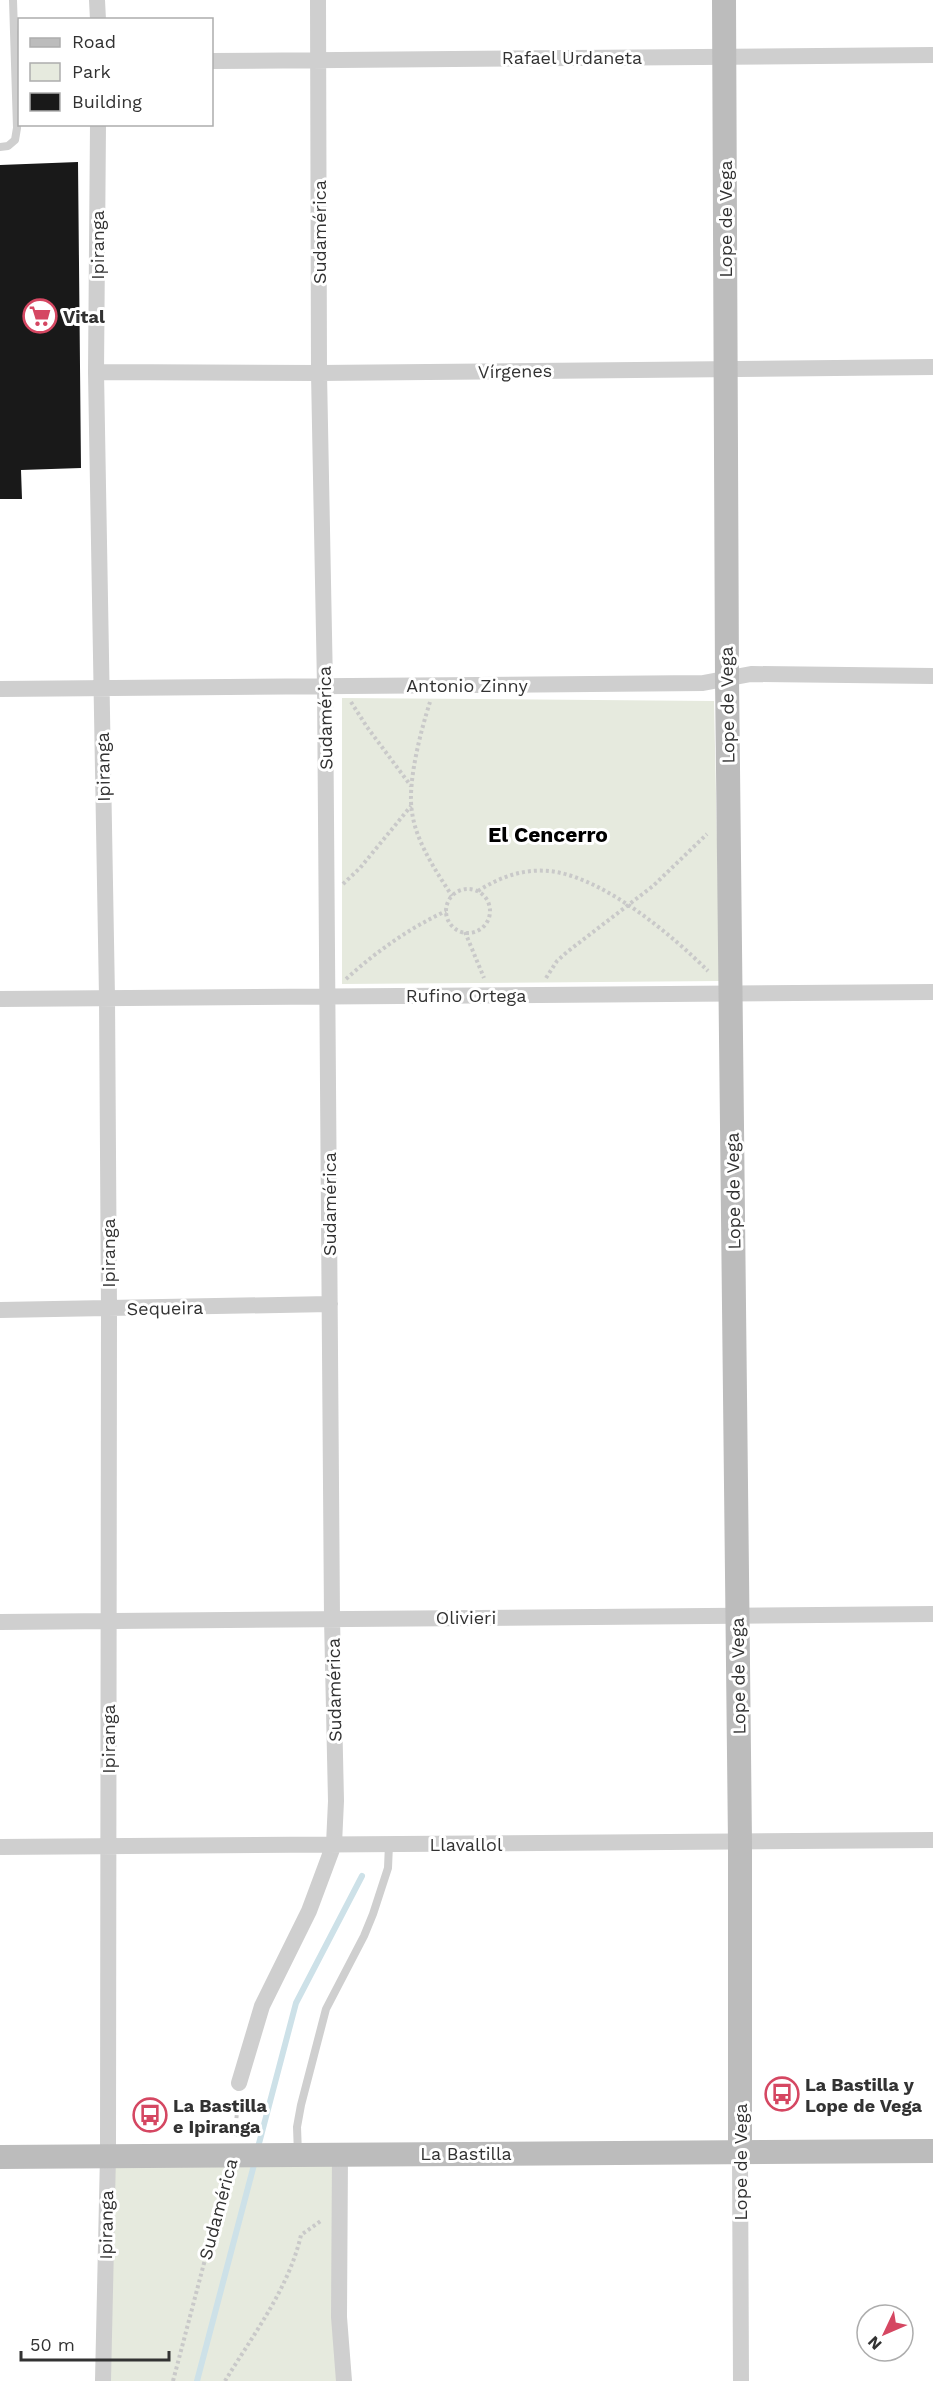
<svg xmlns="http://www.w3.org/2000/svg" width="933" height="2381" viewBox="0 0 933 2381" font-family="'Work Sans',sans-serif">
<rect width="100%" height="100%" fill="#fff"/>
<path fill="#e6eade" d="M 342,698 L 714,701 L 720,981 L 342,984 Z
M 340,2154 L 344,2381 L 103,2381 L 108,2155 Z"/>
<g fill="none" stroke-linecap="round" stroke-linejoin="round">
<path stroke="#cde1e8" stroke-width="6" d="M 257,2151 L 296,2003 L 362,1876
M 197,2381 L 255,2161"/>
</g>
<path fill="#191919" d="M 78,162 L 81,468 L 21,470 L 22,499 L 0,499 L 0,165 Z"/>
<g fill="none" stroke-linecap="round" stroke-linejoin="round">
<path stroke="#c9c9c9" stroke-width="4" stroke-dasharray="3 3" stroke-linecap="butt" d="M 351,702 L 367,727 L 411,786
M 430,702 C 421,730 407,783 412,812 C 416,842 436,871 452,896
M 343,884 L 360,868 L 411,806
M446 911a22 22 0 1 1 44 0a22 22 0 1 1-44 0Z
M 478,891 C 501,876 528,867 556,872 C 607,881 672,935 708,971
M 465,932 L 484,978
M 546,978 L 557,961 L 567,952 L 653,886 L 707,834
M 346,979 C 377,951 408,929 446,911
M 235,2136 L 238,2099
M 173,2381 L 227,2176
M 225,2381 C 253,2335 289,2288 301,2235 L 322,2220"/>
<path stroke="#cfcfcf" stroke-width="8" d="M 0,147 L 8,146 L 15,140 L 17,128 L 13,0
M 298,2154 L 297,2127 L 301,2105 L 326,2009 L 364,1936 L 373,1914 L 388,1868 L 389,1844"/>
<path stroke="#cfcfcf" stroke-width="16" d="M 97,0 L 98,20
M 212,61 L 933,55
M 98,124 L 96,372 L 107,997 L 109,1310 L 108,2155 L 103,2381
M 96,372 L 319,373 L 933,367
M 0,689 L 703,683 L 751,674 L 933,676
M 0,999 L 933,992
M 0,1310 L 330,1304
M 0,1622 L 933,1614
M 0,1847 L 933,1840
M 239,2083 L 262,2006 L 309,1911 L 334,1844 L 336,1801 L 332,1618 L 325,686 L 319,373 L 318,0
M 740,2152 L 741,2381
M 340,2154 L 339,2317 L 344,2381"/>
<path stroke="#bcbcbc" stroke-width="24" d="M 724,0 L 727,679 L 740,1843 L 740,2152
M 0,2157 L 933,2151"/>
</g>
<defs>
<g id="supermarket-ring" transform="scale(1.725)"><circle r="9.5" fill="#fff" stroke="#d54762" stroke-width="1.5"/><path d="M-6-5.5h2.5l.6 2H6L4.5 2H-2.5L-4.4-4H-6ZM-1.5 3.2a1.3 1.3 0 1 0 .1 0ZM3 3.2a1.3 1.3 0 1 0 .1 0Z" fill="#d54762"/></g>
<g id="bus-ring" transform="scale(1.725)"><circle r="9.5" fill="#fff" stroke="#d54762" stroke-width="1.5"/><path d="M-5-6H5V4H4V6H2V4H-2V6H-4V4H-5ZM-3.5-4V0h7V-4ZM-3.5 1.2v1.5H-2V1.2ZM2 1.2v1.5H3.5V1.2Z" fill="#d54762"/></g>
</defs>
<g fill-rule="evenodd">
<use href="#supermarket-ring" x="40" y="316"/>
<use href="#bus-ring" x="782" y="2094"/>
<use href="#bus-ring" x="150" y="2115"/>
</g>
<g text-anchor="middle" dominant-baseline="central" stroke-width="6" stroke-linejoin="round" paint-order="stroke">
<g font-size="18" fill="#323232" stroke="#fff">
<text x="572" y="57">Rafael Urdaneta</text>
<text transform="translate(725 219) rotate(-90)">Lope de Vega</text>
<text transform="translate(319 232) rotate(-90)">Sudamérica</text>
<text transform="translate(97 245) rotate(-90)">Ipiranga</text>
<text transform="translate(515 371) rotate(-1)">Vírgenes</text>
<text x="467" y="685">Antonio Zinny</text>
<text transform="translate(727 705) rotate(-91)">Lope de Vega</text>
<text transform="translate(325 718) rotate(-91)">Sudamérica</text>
<text transform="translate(103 767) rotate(-91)">Ipiranga</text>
<text x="466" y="995">Rufino Ortega</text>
<text transform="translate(733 1191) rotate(-91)">Lope de Vega</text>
<text transform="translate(329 1204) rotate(-90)">Sudamérica</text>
<text transform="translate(108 1253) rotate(-90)">Ipiranga</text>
<text transform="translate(165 1308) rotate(-1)">Sequeira</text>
<text x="466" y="1617">Olivieri</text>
<text transform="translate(738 1676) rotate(-91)">Lope de Vega</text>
<text transform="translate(334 1690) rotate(-91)">Sudamérica</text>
<text transform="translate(108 1739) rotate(-90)">Ipiranga</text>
<text x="466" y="1844">Llavallol</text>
<text x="466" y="2153">La Bastilla</text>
<text transform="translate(740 2162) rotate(-90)">Lope de Vega</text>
<text transform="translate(218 2209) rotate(-75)">Sudamérica</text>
<text transform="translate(106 2225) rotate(-89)">Ipiranga</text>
</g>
<g font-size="18" font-weight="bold" fill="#323232" stroke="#fff" text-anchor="start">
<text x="63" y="316">Vital</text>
<text x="805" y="2084">La Bastilla y<tspan x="805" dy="21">Lope de Vega</tspan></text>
<text x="173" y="2105">La Bastilla<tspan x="173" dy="21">e Ipiranga</tspan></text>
</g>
<g font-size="21" font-weight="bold" fill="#000" stroke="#fff">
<text x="548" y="834">El Cencerro</text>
</g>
</g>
<rect x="18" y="18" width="195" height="108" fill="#ffffff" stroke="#adadad" stroke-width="1.5"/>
<rect x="30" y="38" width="30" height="9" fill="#bcbcbc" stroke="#adadad" stroke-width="1.5"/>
<text x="72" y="48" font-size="18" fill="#323232">Road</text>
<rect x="30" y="63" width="30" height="18" fill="#e6eade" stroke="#adadad" stroke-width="1.5"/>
<text x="72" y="78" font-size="18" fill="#323232">Park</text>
<rect x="30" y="93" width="30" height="18" fill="#191919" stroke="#adadad" stroke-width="1.5"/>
<text x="72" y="108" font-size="18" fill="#323232">Building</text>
<g transform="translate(885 2333) rotate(226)"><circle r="28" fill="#ffffff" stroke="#adadad" stroke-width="1.5"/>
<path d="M0-4.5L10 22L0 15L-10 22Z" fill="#d54762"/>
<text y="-9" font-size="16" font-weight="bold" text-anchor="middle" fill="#323232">N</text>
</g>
<path d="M21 2351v9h148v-9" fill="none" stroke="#323232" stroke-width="3"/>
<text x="30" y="2351" font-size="18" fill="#323232" stroke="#ffffff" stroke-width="4.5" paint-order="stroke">50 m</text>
</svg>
